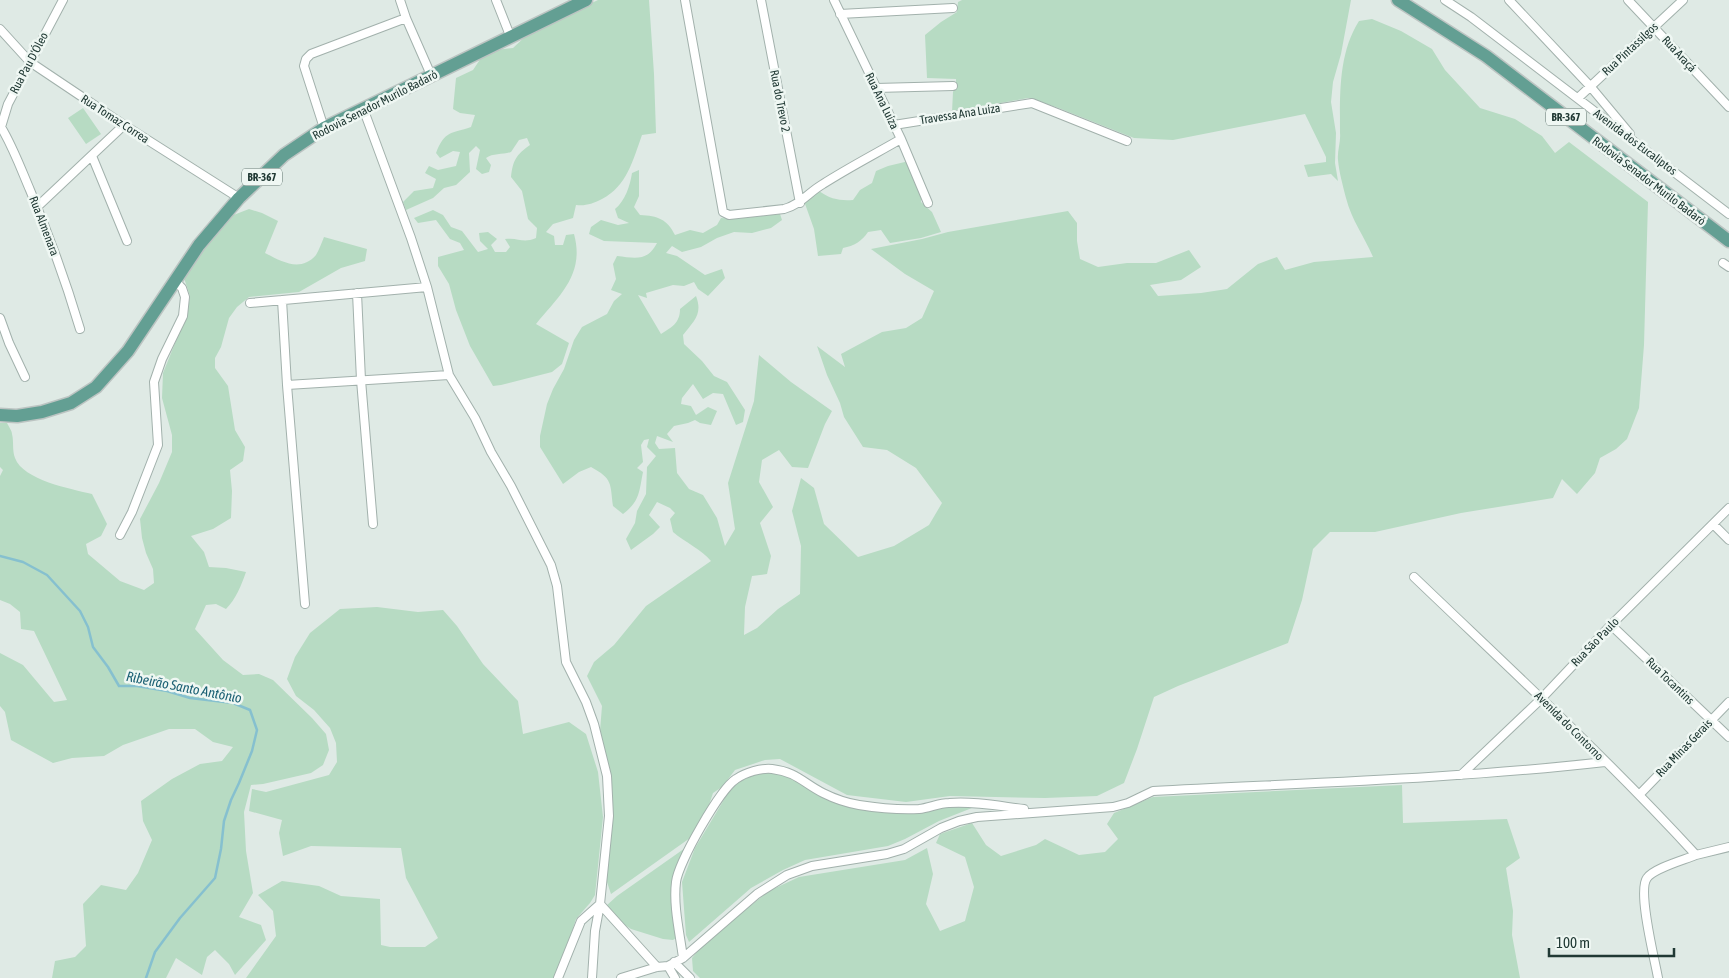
<svg xmlns="http://www.w3.org/2000/svg" width="1729" height="978" viewBox="0 0 1729 978" font-family="'Asap Condensed',sans-serif">
<rect width="100%" height="100%" fill="#dfeae5"/>
<path fill="#b7dbc3" d="M 598,0 L 649,0 L 654,74 L 656,133 L 642,135 C 633,160 627,186 602,199 C 592,204 586,206 576,205 L 573,218 L 553,224 L 546,232 L 554,236 L 555,245 L 563,245 L 566,235 L 574,234 C 585,274 560,295 536,324 L 569,343 L 562,364 L 552,372 L 501,385 L 493,386 L 470,346 L 456,310 L 449,284 L 438,266 L 438,257 L 464,250 L 460,243 L 450,239 L 436,220 L 418,223 L 414,218 L 433,210 L 443,215 L 451,227 L 462,231 L 478,252 L 488,249 L 480,241 L 479,233 L 488,232 L 497,239 L 491,245 L 495,252 L 506,252 L 510,247 L 505,239 C 519,237 522,244 536,238 L 537,228 L 528,219 L 522,191 L 511,177 C 513,160 516,155 530,145 L 527,138 L 519,140 L 511,152 C 503,155 493,153 486,158 L 491,165 L 489,172 L 482,174 L 476,169 L 480,150 L 476,146 L 469,153 L 470,172 L 456,185 L 444,188 L 433,198 L 406,210 L 403,202 L 414,191 L 433,188 L 436,179 L 425,173 L 429,166 L 438,170 L 456,166 L 460,152 L 453,151 L 440,158 L 436,153 C 445,130 451,134 471,127 L 475,115 L 460,113 L 453,109 L 456,78 L 473,70 L 481,58 L 496,50 L 513,48 L 529,33 Z
M 962,0 L 1351,0 L 1341,54 L 1333,82 L 1331,102 L 1336,133 L 1335,163 L 1338,181 L 1331,174 L 1308,177 L 1304,165 L 1326,162 L 1326,157 L 1305,114 L 1173,140 L 1134,138 L 1056,107 L 1028,98 L 952,112 L 953,92 L 956,84 L 956,79 L 927,78 L 925,35 L 941,22 L 957,12 L 958,2 Z
M 1372,19 L 1401,31 L 1432,49 L 1445,70 L 1480,108 L 1515,119 L 1542,136 L 1555,153 L 1569,142 L 1648,202 L 1644,345 L 1639,408 L 1627,439 L 1616,449 L 1600,458 L 1595,473 L 1577,494 L 1562,479 L 1553,498 L 1461,513 L 1375,532 L 1330,532 L 1313,549 L 1302,600 L 1288,643 L 1178,686 L 1154,697 L 1137,749 L 1124,783 L 1097,796 L 1045,798 L 950,796 L 906,802 L 847,795 L 780,759 L 765,760 L 735,770 L 722,787 L 713,793 L 706,814 L 690,838 L 611,894 L 606,879 L 613,821 L 612,786 L 600,731 L 602,706 L 587,676 L 594,662 L 614,645 L 646,606 L 711,561 C 701,549 686,543 673,532 L 670,519 L 675,513 L 670,508 L 657,502 L 649,515 L 660,527 L 653,534 L 631,550 L 626,539 L 635,523 L 637,511 L 646,494 L 647,467 L 656,456 L 647,447 L 649,439 L 644,440 L 641,445 L 643,462 L 637,468 L 643,472 C 639,492 640,501 623,514 L 613,506 C 610,483 613,479 591,467 L 579,472 L 563,484 L 540,447 L 540,436 L 547,404 L 553,389 L 564,369 L 574,340 L 582,327 L 607,314 L 614,301 L 622,294 L 611,290 L 616,279 L 613,264 L 617,256 C 635,258 647,262 657,243 L 604,241 L 589,234 L 591,227 L 601,220 L 618,225 L 629,223 L 618,218 L 615,209 C 625,201 630,186 632,173 L 639,170 L 639,196 L 634,207 L 640,215 C 658,216 667,219 675,235 L 690,230 L 703,233 L 717,225 L 721,218 L 734,219 L 780,214 L 782,220 L 771,228 L 752,233 L 734,232 L 717,238 L 701,247 L 682,252 L 672,246 L 666,253 L 677,256 L 705,275 L 722,269 L 725,278 L 708,296 L 698,289 L 694,282 L 684,286 L 673,285 L 646,293 L 647,298 L 638,295 L 661,334 C 672,327 680,323 680,309 L 696,296 C 703,314 694,321 683,335 L 684,344 L 702,361 L 714,376 L 727,382 L 745,410 L 743,422 L 736,425 L 723,394 L 713,393 L 703,399 L 693,384 L 682,398 L 681,404 L 691,406 L 696,415 L 708,407 L 717,411 L 711,425 L 700,423 L 695,420 L 688,423 L 674,426 L 667,434 L 673,442 L 657,436 L 655,443 L 659,449 L 675,448 L 677,473 L 689,489 L 703,495 L 717,518 L 725,546 L 735,529 L 728,483 L 754,401 L 759,355 L 791,382 L 832,411 L 825,424 L 808,468 L 792,467 L 779,450 L 762,460 L 759,482 L 773,507 L 760,523 L 771,556 L 767,574 L 752,576 L 745,607 L 744,635 L 757,628 L 778,609 L 800,594 L 801,546 L 792,511 L 801,478 L 814,488 L 824,524 L 858,557 L 894,546 L 929,525 L 942,503 L 916,468 L 887,450 L 863,447 L 844,417 L 840,403 L 827,375 L 817,346 L 845,367 L 841,354 L 882,332 L 906,328 L 922,318 L 934,291 L 905,274 L 871,249 L 922,239 L 948,232 L 1068,211 L 1077,223 L 1077,241 L 1080,259 L 1098,267 L 1127,263 L 1156,263 L 1189,250 L 1201,267 L 1181,280 L 1150,285 L 1158,296 L 1201,293 L 1227,289 L 1258,264 L 1277,257 L 1285,270 L 1314,262 L 1373,257 C 1364,236 1352,221 1346,198 C 1343,186 1339,172 1338,160 C 1337,151 1341,142 1340,133 C 1340,96 1338,54 1359,21 Z
M 83,108 L 101,134 L 86,144 L 68,118 Z
M 909,161 L 921,191 L 921,202 L 932,212 L 941,232 L 921,238 L 890,243 L 881,230 L 868,232 C 862,241 854,246 843,248 L 841,254 L 818,256 L 814,229 L 804,201 L 819,191 C 830,199 840,201 853,200 L 860,190 L 872,183 L 876,171 L 888,166 Z
M 249,209 L 262,213 L 278,221 L 265,253 C 281,261 300,273 316,255 C 319,250 322,242 324,237 L 367,249 L 365,261 L 341,268 L 299,292 L 249,297 L 237,307 L 229,318 L 221,347 L 215,358 L 215,368 L 228,386 L 235,430 L 245,447 L 243,461 L 230,470 L 232,491 L 231,518 L 213,529 L 191,536 L 204,552 L 209,567 L 226,568 L 246,572 C 241,586 236,599 226,609 L 216,604 L 206,605 L 195,629 L 223,660 L 243,675 L 259,674 L 273,680 L 312,718 L 326,734 L 329,750 L 323,765 L 311,773 L 263,784 L 251,785 L 244,812 L 246,851 L 253,893 L 239,917 L 261,925 L 266,940 L 235,975 L 229,964 L 215,950 L 207,957 L 202,975 L 176,958 L 166,978 L 52,978 L 55,961 L 75,957 L 86,946 L 83,904 L 101,885 L 126,890 L 138,873 L 152,840 L 143,821 L 141,801 L 172,779 L 200,764 L 222,761 L 233,747 L 213,742 L 195,729 L 169,729 L 123,745 L 104,756 L 72,758 L 53,763 L 11,740 L 5,712 L 0,706 L 0,653 L 23,665 L 54,702 L 67,700 L 34,631 L 21,629 L 20,612 L 10,604 L 0,600 L 0,476 L 3,470 L 0,467 L 0,423 L 7,423 C 9,427 12,431 12,434 C 14,442 12,450 15,458 C 23,480 71,489 92,494 L 107,524 L 101,536 L 86,544 L 88,554 L 120,581 L 144,590 L 154,583 L 153,569 L 146,553 L 142,538 L 140,519 L 159,483 L 172,452 L 172,435 L 162,398 L 163,373 L 188,311 L 190,296 L 184,278 L 214,235 L 231,216 Z
M 377,607 L 418,612 L 443,610 L 457,626 L 483,664 L 518,701 L 523,734 L 569,722 L 586,734 L 598,772 L 603,817 L 595,895 L 590,903 L 576,919 L 563,959 L 554,978 L 246,978 L 276,936 L 273,911 L 258,895 L 282,881 L 319,886 L 341,896 L 380,899 L 381,945 L 390,947 L 425,947 L 438,938 L 406,878 L 401,848 L 311,846 L 283,856 L 279,833 L 282,820 L 249,811 L 252,789 L 266,792 L 329,775 L 337,762 L 336,743 L 330,728 L 314,710 L 296,696 L 287,679 L 295,657 L 310,633 L 340,609 Z
M 759,772 L 771,772 L 790,776 L 857,808 L 977,806 L 939,821 L 905,839 L 888,846 L 805,860 L 783,870 L 751,888 L 689,942 L 686,935 L 682,882 L 695,848 L 728,793 L 739,782 Z
M 1402,785 L 1403,823 L 1507,819 L 1520,858 L 1506,868 L 1513,911 L 1512,935 L 1520,978 L 700,978 L 693,971 L 692,958 L 705,942 L 769,891 L 799,877 L 905,860 L 927,848 L 933,874 L 926,904 L 940,931 L 965,921 L 974,887 L 965,857 L 936,843 L 940,834 L 972,823 L 986,845 L 1001,856 L 1036,845 L 1045,839 L 1079,855 L 1105,852 L 1118,839 L 1107,824 L 1114,813 L 1153,797 Z
M 688,846 L 678,868 L 679,936 L 673,940 L 663,939 L 631,929 L 613,917 L 606,906 L 617,896 Z"/>
<g fill="none" stroke-linecap="round" stroke-linejoin="round">
<path stroke="#86c0cf" stroke-width="2.5" d="M 0,556 L 23,562 L 47,575 L 80,611 L 88,627 L 93,647 L 108,667 L 119,686 L 137,686 L 167,691 L 190,698 L 233,703 L 250,710 L 257,730 L 252,751 L 239,783 L 231,800 L 224,821 L 221,849 L 215,878 L 180,918 L 155,952 L 146,978"/>
<g stroke="#a2b1ac" stroke-width="10">
<path id="street" d="M 400,0 L 406,18 L 431,75
M 496,0 L 511,38
M 685,0 L 723,212 L 729,215 L 784,209 C 800,205 809,192 823,184 C 848,168 875,154 901,139
M 761,0 L 800,203
M 834,0 L 901,139 L 928,203
M 1445,0 L 1471,17 L 1729,214
M 1509,0 L 1590,86 L 1630,134
M 1628,0 L 1729,107
M 840,14 L 953,8
M 0,29 L 30,62 L 124,125 L 239,198
M 876,88 L 953,86
M 1578,98 L 1683,0
M 363,108 L 411,238 L 427,287 L 449,375 L 475,418 L 491,452 L 511,486 L 551,565 L 557,586 L 566,662 L 586,702 L 594,724 L 607,776 L 609,816 L 600,904 L 657,967
M 894,125 L 1032,103 L 1127,141
M 1,127 C 13,147 21,169 30,190 C 49,235 66,282 80,329
M 1,127 L 8,104 L 63,0
M 324,128 L 304,66 L 306,59 L 311,54 L 406,18
M 92,156 L 127,241
M 37,207 L 124,125
M 1723,263 L 1729,267
M 357,293 L 361,380 L 373,524
M 282,300 L 287,385 L 305,604
M 250,303 L 427,287
M 0,318 L 9,343 L 25,377
M 287,385 L 449,375
M 1713,524 L 1729,540
M 120,535 L 132,512 L 158,445 L 154,382 L 162,359 L 183,316 L 185,297 L 182,288 L 176,282
M 1414,577 C 1509,668 1607,758 1696,855 L 1729,847
M 1611,625 L 1729,737
M 1461,775 L 1541,699 L 1611,625 L 1729,508
M 1640,794 L 1729,702
M 683,958 C 680,934 673,906 676,882 C 678,863 720,789 736,779 C 746,772 761,768 772,769 C 797,772 803,783 823,793 C 833,798 847,803 859,805 C 878,808 899,810 919,809 C 929,808 939,803 949,803 C 973,801 999,806 1024,809
M 674,962 L 690,978
M 668,966 L 675,978
M 558,978 L 581,921 L 600,904
M 592,978 L 595,931 L 600,904
M 621,978 L 657,967 L 668,966 L 683,958 L 757,894 L 787,875 L 812,866 L 887,854 L 904,849 L 941,828 L 959,821 L 977,817 L 1113,807 L 1128,803 L 1153,791 C 1304,783 1455,779 1605,762
M 1658,978 C 1655,960 1637,891 1647,878 C 1654,868 1684,860 1696,855"/>
</g>
<g stroke="#bcc4c2" stroke-width="15">
<path id="primary" d="M 1398,0 L 1486,56 L 1729,241
M 0,415 L 17,416 L 42,412 L 71,403 L 96,387 L 128,351 L 199,245 L 239,198 L 284,155 L 324,128 L 586,0"/>
</g>
<use href="#street" stroke="#fff" stroke-width="8"/>
<use href="#primary" stroke="#639f93" stroke-width="12"/>
</g>
<g text-anchor="middle" dominant-baseline="central" stroke-width="5" stroke-linejoin="round" paint-order="stroke">
<g fill="#eff7f3" stroke="#5e726d" stroke-width="1">
<rect x="1546" y="108.5" width="40" height="17" rx="4"/>
<rect x="242" y="168.5" width="40" height="17" rx="4"/>
</g>
<g font-size="11" font-weight="bold" fill="#203934">
<text x="1566" y="117">BR-367</text>
<text x="262" y="177">BR-367</text>
</g>
<g font-size="12" fill="#203934" stroke="#eff7f3">
<text transform="translate(1630 49) rotate(-43)">Rua Pintassilgos</text>
<text transform="translate(1679 54) rotate(47)">Rua Araçá</text>
<text transform="translate(29 63) rotate(-62)">Rua Pau D'Óleo</text>
<text transform="translate(780 101) rotate(79)">Rua do Trevo 2</text>
<text transform="translate(882 101) rotate(64)">Rua Ana Luíza</text>
<text transform="translate(375 105) rotate(-27)">Rodovia Senador Murilo Badaró</text>
<text transform="translate(960 114) rotate(-9)">Travessa Ana Luíza</text>
<text transform="translate(115 119) rotate(33)">Rua Tomaz Correa</text>
<text transform="translate(1635 142) rotate(37)">Avenida dos Eucaliptos</text>
<text transform="translate(1649 181) rotate(37)">Rodovia Senador Murilo Badaró</text>
<text transform="translate(44 226) rotate(69)">Rua Almenara</text>
<text transform="translate(1595 642) rotate(-46)">Rua São Paulo</text>
<text transform="translate(1670 681) rotate(44)">Rua Tocantins</text>
<text transform="translate(1569 726) rotate(45)">Avenida do Contorno</text>
<text transform="translate(1684 748) rotate(-46)">Rua Minas Gerais</text>
</g>
<g font-size="14" font-style="italic" fill="#1c6174" stroke="#eff7f3">
<text transform="translate(184 687) rotate(11)">Ribeirão Santo Antônio</text>
</g>
</g>
<path d="M1549 948v8h125v-8" fill="none" stroke="#203934" stroke-width="2.5"/>
<text x="1556" y="948" font-size="15" fill="#203934" stroke="#eff7f3" stroke-width="4" paint-order="stroke">100 m</text>
</svg>
